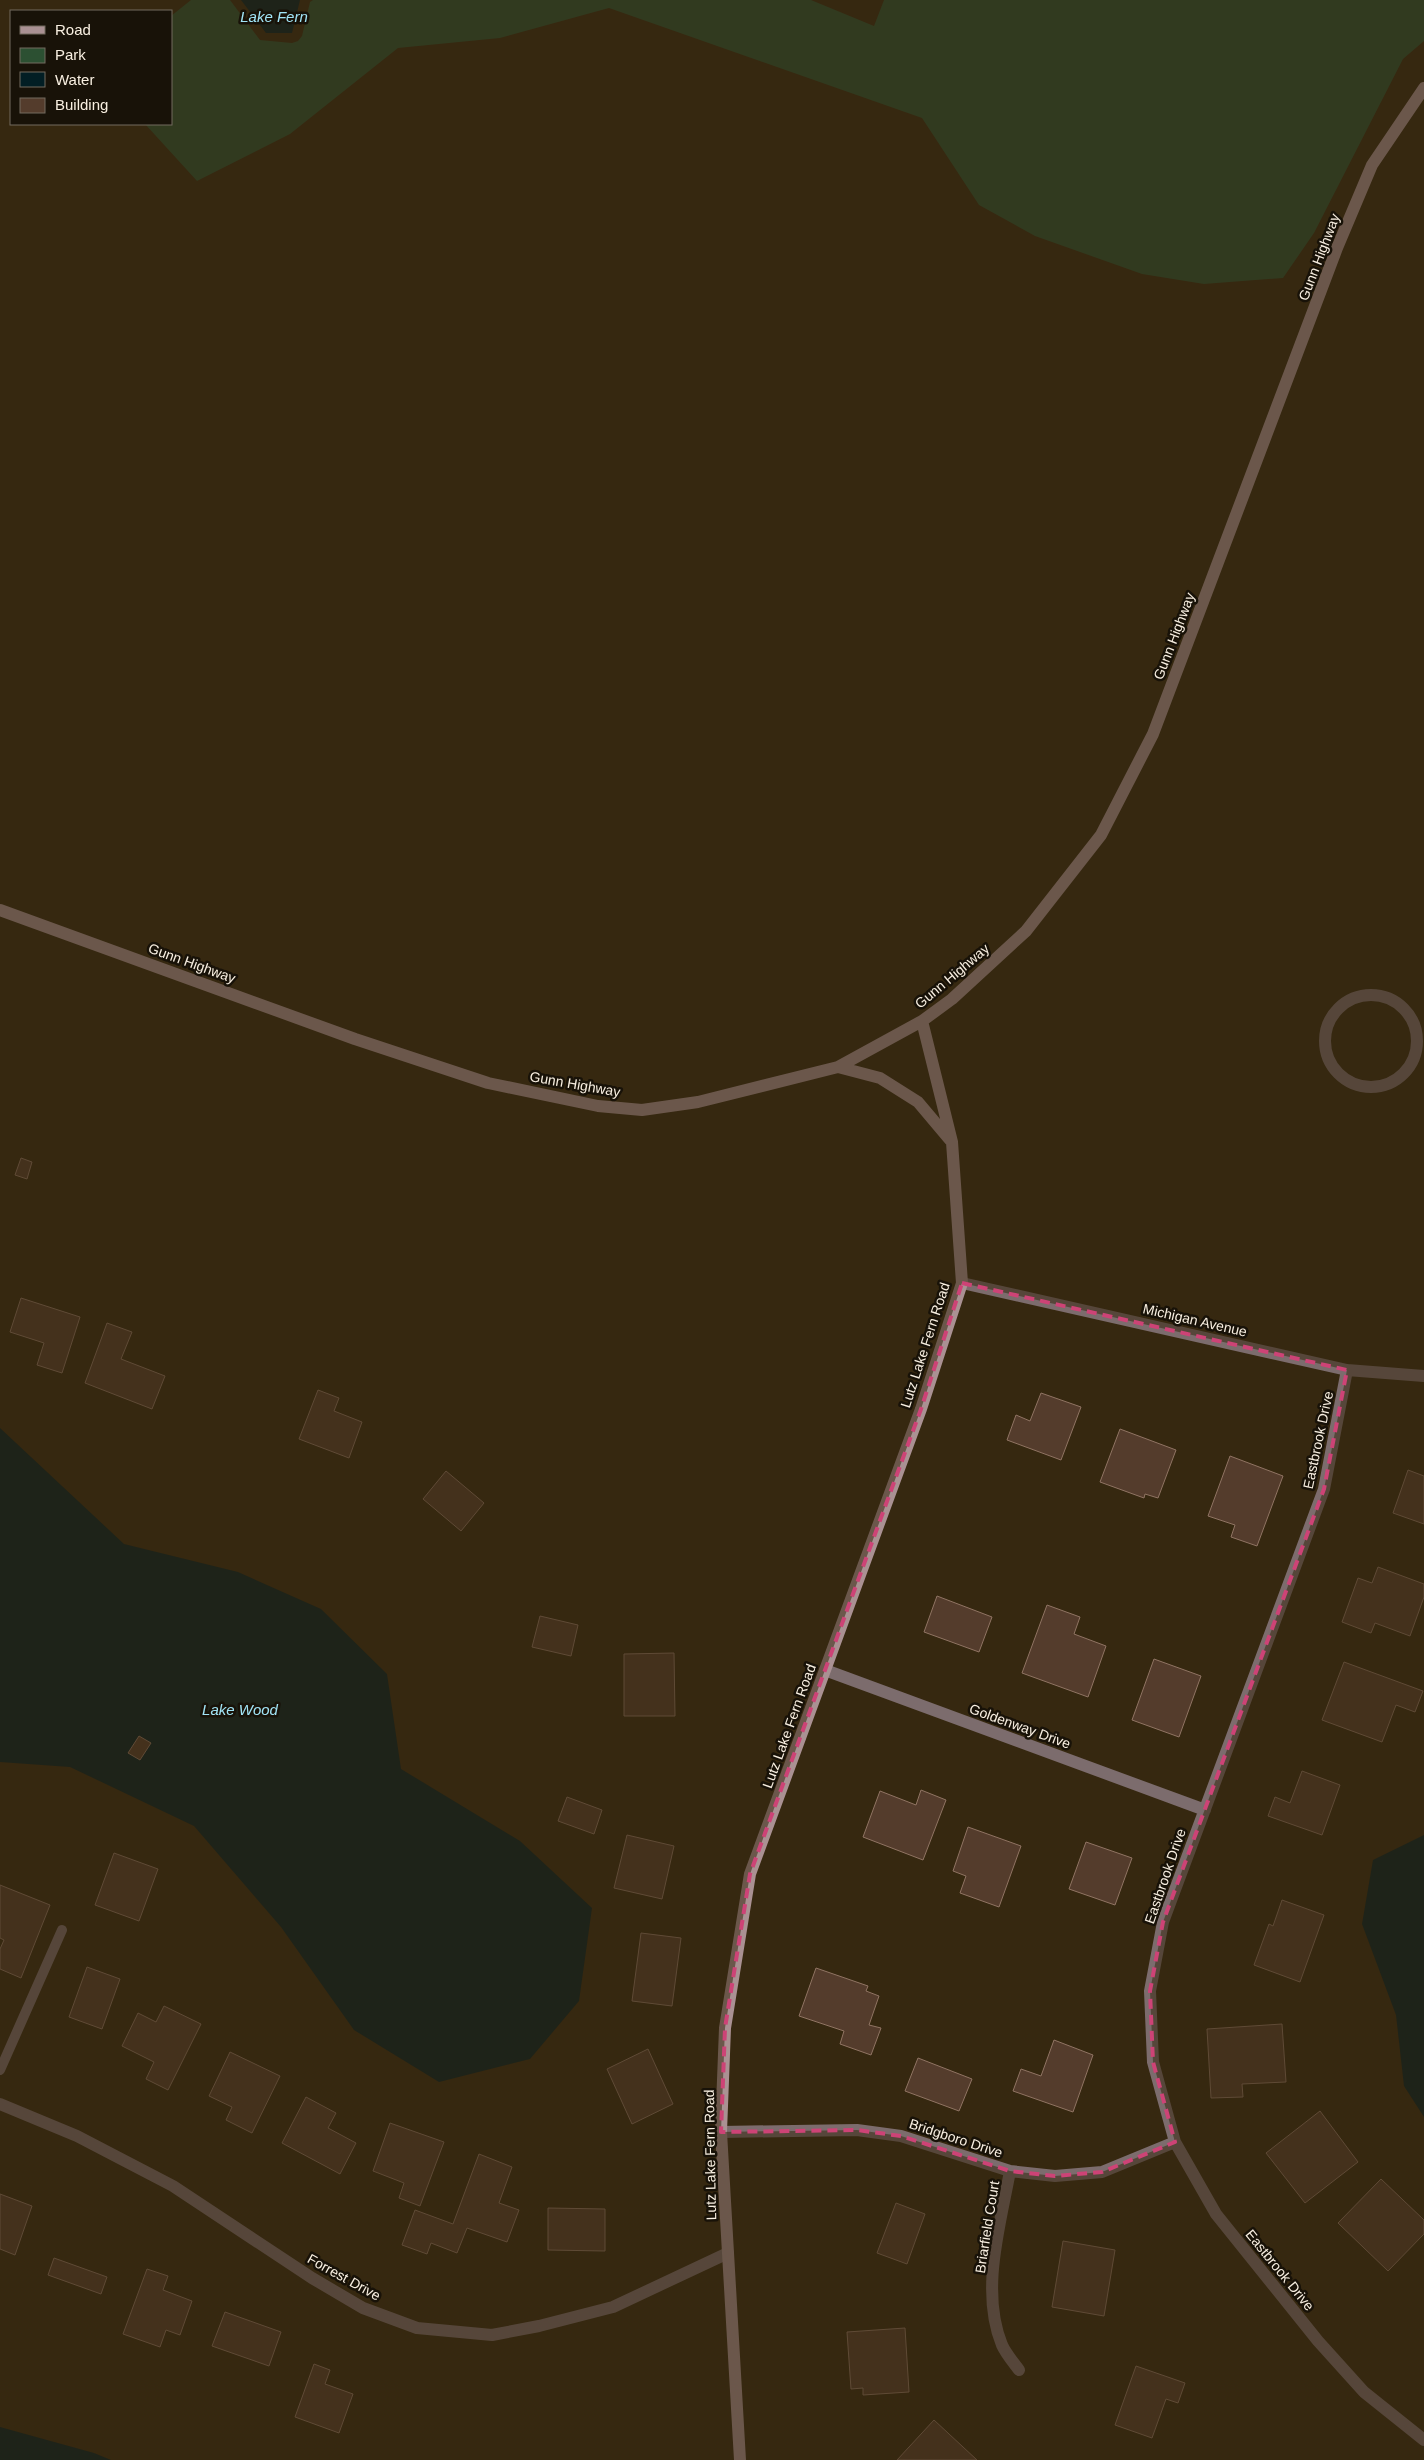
<svg xmlns="http://www.w3.org/2000/svg" width="1424" height="2460" viewBox="0 0 1424 2460" font-family="Arial,sans-serif">
<rect width="100%" height="100%" fill="#362810"/>
<path fill="#2c5032" d="M 191,0 L 230,0 L 260,40 L 292,43 L 298,41 L 302,36 L 310,2 L 313,0 L 811,0 L 874,26 L 884,0 L 1424,0 L 1424,41 L 1403,59 L 1314,233 L 1283,278 L 1204,284 L 1142,274 L 1035,236 L 979,205 L 922,118 L 609,8 L 500,38 L 398,48 L 290,134 L 197,181 L 145,124 L 171,124 L 171,16 Z"/>
<path fill="#021e24" d="M 241,0 L 300,0 L 292,33 L 266,33 Z
M 0,1428 L 124,1544 L 238,1572 L 321,1609 L 387,1674 L 401,1769 L 520,1841 L 592,1908 L 579,2001 L 530,2059 L 439,2082 L 354,2030 L 281,1927 L 194,1826 L 70,1767 L 0,1762 Z
M 1424,1835 L 1424,2117 L 1404,2086 L 1396,2015 L 1362,1924 L 1373,1860 Z
M 0,2427 L 94,2453 L 111,2460 L 0,2460 Z"/>
<path fill="#543c2c" stroke="#907463" d="M 21,1158 L 32,1162 L 27,1179 L 15,1175 Z
M 21,1298 L 80,1317 L 62,1373 L 37,1365 L 44,1343 L 10,1332 Z
M 107,1323 L 132,1332 L 121,1359 L 165,1376 L 152,1409 L 85,1383 Z
M 318,1390 L 339,1398 L 334,1411 L 362,1422 L 349,1458 L 299,1439 Z
M 1041,1393 L 1081,1407 L 1061,1460 L 1007,1440 L 1016,1415 L 1030,1421 Z
M 1120,1429 L 1176,1450 L 1158,1498 L 1145,1494 L 1144,1498 L 1100,1482 Z
M 1230,1456 L 1283,1476 L 1257,1546 L 1231,1537 L 1235,1525 L 1208,1516 Z
M 1408,1470 L 1424,1476 L 1424,1524 L 1393,1513 Z
M 446,1471 L 484,1503 L 461,1531 L 423,1499 Z
M 1378,1567 L 1424,1584 L 1424,1597 L 1410,1636 L 1375,1623 L 1371,1633 L 1342,1622 L 1358,1578 L 1372,1583 Z
M 937,1596 L 992,1617 L 979,1652 L 924,1632 Z
M 1047,1605 L 1080,1617 L 1074,1634 L 1106,1646 L 1088,1697 L 1022,1673 Z
M 540,1616 L 578,1625 L 571,1656 L 532,1647 Z
M 674,1653 L 675,1716 L 624,1716 L 624,1654 Z
M 1154,1659 L 1201,1676 L 1179,1737 L 1132,1720 Z
M 1344,1662 L 1423,1691 L 1415,1712 L 1396,1705 L 1382,1742 L 1322,1720 Z
M 139,1736 L 151,1743 L 140,1760 L 128,1753 Z
M 1302,1771 L 1340,1785 L 1322,1835 L 1268,1816 L 1275,1797 L 1290,1803 Z
M 921,1790 L 946,1800 L 923,1860 L 863,1837 L 880,1791 L 916,1805 Z
M 567,1797 L 602,1810 L 594,1834 L 558,1821 Z
M 968,1827 L 1021,1846 L 999,1907 L 960,1893 L 966,1876 L 953,1871 Z
M 627,1835 L 674,1846 L 662,1899 L 614,1888 Z
M 1086,1842 L 1132,1858 L 1115,1905 L 1069,1889 Z
M 114,1853 L 158,1869 L 139,1921 L 95,1905 Z
M 0,1885 L 50,1905 L 21,1978 L 0,1969 L 0,1949 L 4,1940 L 0,1938 Z
M 1282,1900 L 1324,1915 L 1300,1982 L 1254,1965 L 1269,1924 L 1273,1926 Z
M 641,1933 L 681,1938 L 672,2006 L 632,2001 Z
M 87,1967 L 120,1979 L 102,2029 L 69,2017 Z
M 816,1968 L 868,1986 L 866,1991 L 879,1996 L 869,2025 L 881,2028 L 871,2055 L 840,2044 L 844,2031 L 799,2016 Z
M 164,2006 L 201,2024 L 168,2090 L 146,2079 L 154,2062 L 122,2046 L 138,2013 L 156,2022 Z
M 1282,2024 L 1286,2082 L 1242,2084 L 1243,2097 L 1211,2098 L 1207,2029 Z
M 1054,2040 L 1093,2055 L 1073,2112 L 1013,2091 L 1021,2069 L 1041,2076 Z
M 648,2049 L 673,2104 L 632,2124 L 607,2069 Z
M 230,2052 L 280,2076 L 252,2133 L 226,2120 L 232,2107 L 209,2096 Z
M 918,2058 L 972,2079 L 959,2111 L 905,2091 Z
M 306,2097 L 336,2113 L 328,2128 L 356,2143 L 340,2174 L 282,2143 Z
M 1320,2111 L 1358,2162 L 1305,2203 L 1266,2153 Z
M 390,2123 L 444,2142 L 420,2206 L 399,2198 L 404,2183 L 373,2171 Z
M 479,2154 L 512,2167 L 499,2203 L 519,2210 L 507,2242 L 467,2228 L 457,2253 L 431,2243 L 427,2254 L 402,2245 L 415,2210 L 453,2224 Z
M 1381,2179 L 1424,2220 L 1424,2234 L 1388,2271 L 1338,2223 Z
M 0,2194 L 32,2206 L 15,2255 L 0,2249 Z
M 896,2203 L 925,2214 L 907,2264 L 877,2253 Z
M 548,2208 L 605,2209 L 605,2251 L 548,2250 Z
M 1063,2241 L 1115,2250 L 1104,2316 L 1052,2307 Z
M 54,2258 L 107,2277 L 101,2294 L 48,2275 Z
M 147,2269 L 168,2276 L 163,2290 L 192,2301 L 180,2335 L 166,2330 L 160,2347 L 123,2334 Z
M 225,2312 L 281,2332 L 269,2366 L 212,2346 Z
M 905,2328 L 909,2392 L 863,2395 L 863,2388 L 851,2389 L 847,2332 Z
M 314,2364 L 330,2370 L 325,2384 L 353,2394 L 339,2433 L 295,2417 Z
M 1136,2366 L 1185,2383 L 1178,2403 L 1166,2399 L 1152,2438 L 1115,2425 Z
M 934,2420 L 977,2460 L 897,2460 Z"/>
<g fill="none" stroke-linecap="round" stroke-linejoin="round">
<path stroke="#7c6c6d" stroke-width="10" d="M 0,2070 L 62,1930"/>
<path stroke="#7c6c6d" stroke-width="12" d="M1325 1041a46 46 0 1 1 92 0a46 46 0 1 1-92 0Z
M 962,1283 L 1347,1370 L 1424,1376
M 1347,1370 L 1324,1489 L 1163,1922 L 1150,1991 L 1153,2062 L 1175,2142 L 1216,2214 L 1318,2341 L 1364,2392 L 1424,2440
M 825,1670 L 1205,1810
M 0,2104 L 77,2136 L 173,2186 L 312,2278 L 363,2308 L 417,2328 L 492,2335 L 539,2326 L 613,2307 L 728,2253
M 721,2132 L 857,2130 L 901,2136 L 1010,2171 L 1055,2176 L 1102,2172 L 1175,2142
M 1010,2171 C 1000,2226 980,2291 1002,2345 C 1006,2354 1014,2363 1019,2370"/>
<path stroke="#aa9193" stroke-width="12" d="M 0,910 L 355,1039 L 488,1083 L 598,1106 L 642,1110 L 698,1102 L 838,1067 L 922,1021 L 952,999 L 1026,931 L 1101,835 L 1153,734 L 1337,248 L 1372,165 L 1424,88
M 838,1067 L 880,1078 L 918,1102 L 950,1140
M 740,2460 L 721,2132 L 725,2028 L 750,1874 L 921,1409 L 962,1283 L 952,1142 L 922,1021"/>
</g>
<path d="M0 0H1424V2460H0ZM 962,1283 L 1347,1370 L 1324,1489 L 1163,1922 L 1150,1991 L 1153,2062 L 1175,2142 L 1102,2172 L 1055,2176 L 1010,2171 L 901,2136 L 857,2130 L 721,2132 L 725,2028 L 750,1874 L 921,1409 Z" fill="#362810" fill-opacity=".55" fill-rule="evenodd"/>
<path fill="none" stroke="#cd4376" stroke-width="4" stroke-dasharray="10 6" stroke-linejoin="round" d="M 962,1283 L 1347,1370 L 1324,1489 L 1163,1922 L 1150,1991 L 1153,2062 L 1175,2142 L 1102,2172 L 1055,2176 L 1010,2171 L 901,2136 L 857,2130 L 721,2132 L 725,2028 L 750,1874 L 921,1409 Z"/>
<g text-anchor="middle" dominant-baseline="central" stroke-width="5" stroke-linejoin="round" paint-order="stroke">
<g font-size="14" fill="#f8efe1" stroke="#181208">
<text transform="translate(1319 257) rotate(-69)">Gunn Highway</text>
<text transform="translate(1174 636) rotate(-69)">Gunn Highway</text>
<text transform="translate(192 963) rotate(20)">Gunn Highway</text>
<text transform="translate(952 976) rotate(-40)">Gunn Highway</text>
<text transform="translate(575 1084) rotate(10)">Gunn Highway</text>
<text transform="translate(1195 1320) rotate(13)">Michigan Avenue</text>
<text transform="translate(925 1345) rotate(-72)">Lutz Lake Fern Road</text>
<text transform="translate(1318 1440) rotate(-78)">Eastbrook Drive</text>
<text transform="translate(789 1726) rotate(-70)">Lutz Lake Fern Road</text>
<text transform="translate(1020 1726) rotate(20)">Goldenway Drive</text>
<text transform="translate(1165 1876) rotate(-71)">Eastbrook Drive</text>
<text transform="translate(956 2138) rotate(18)">Bridgboro Drive</text>
<text transform="translate(710 2155) rotate(-91)">Lutz Lake Fern Road</text>
<text transform="translate(987 2227) rotate(-81)">Briarfield Court</text>
<text transform="translate(1280 2270) rotate(51)">Eastbrook Drive</text>
<text transform="translate(344 2277) rotate(29)">Forrest Drive</text>
</g>
<g font-size="15" font-style="italic" fill="#a1e4f6" stroke="#181208">
<text x="274" y="16">Lake Fern</text>
<text x="240" y="1709">Lake Wood</text>
</g>
</g>
<rect x="10" y="10" width="162" height="115" fill="#181208" stroke="#726a5f"/>
<rect x="20" y="26" width="25" height="8" fill="#aa9193" stroke="#726a5f"/>
<text x="55" y="35" font-size="15" fill="#f8efe1">Road</text>
<rect x="20" y="48" width="25" height="15" fill="#2c5032" stroke="#726a5f"/>
<text x="55" y="60" font-size="15" fill="#f8efe1">Park</text>
<rect x="20" y="72" width="25" height="15" fill="#021e24" stroke="#726a5f"/>
<text x="55" y="85" font-size="15" fill="#f8efe1">Water</text>
<rect x="20" y="98" width="25" height="15" fill="#543c2c" stroke="#726a5f"/>
<text x="55" y="110" font-size="15" fill="#f8efe1">Building</text>
</svg>
